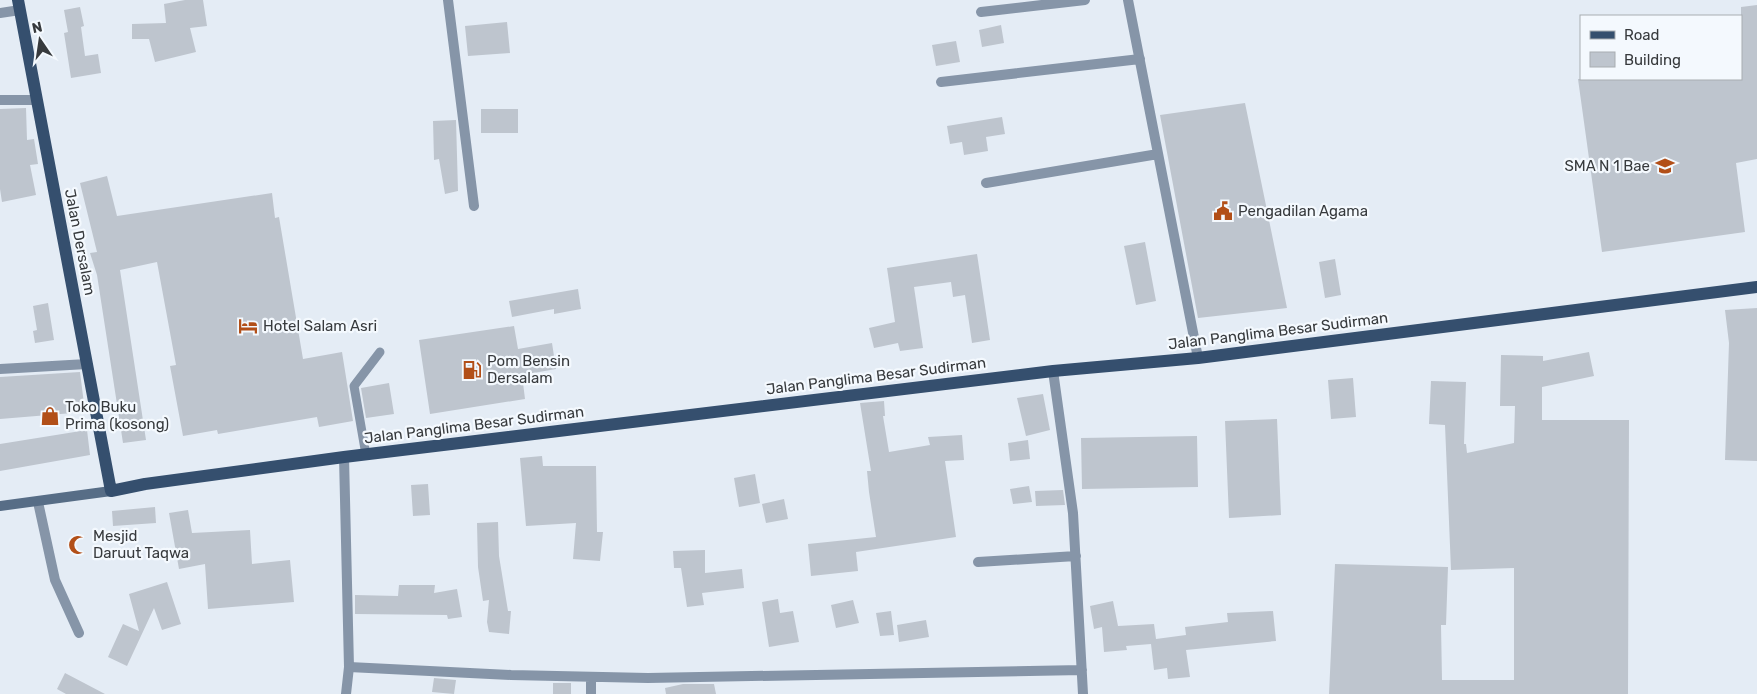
<svg xmlns="http://www.w3.org/2000/svg" width="1757" height="694" viewBox="0 0 1757 694" font-family="Rubik,sans-serif">
<rect width="100%" height="100%" fill="#e4ecf5"/>
<path fill="#bec5ce" d="M 185,0 L 203,0 L 207,26 L 190,28 L 196,52 L 155,62 L 149,39 L 132,39 L 132,24 L 166,23 L 164,4 Z
M 1757,5 L 1757,159 L 1736,163 L 1745,232 L 1602,252 L 1578,79 L 1741,79 L 1741,7 Z
M 80,7 L 84,26 L 81,27 L 85,56 L 98,54 L 101,73 L 71,78 L 64,33 L 68,32 L 64,10 Z
M 507,22 L 510,53 L 468,56 L 465,26 Z
M 1001,25 L 1004,43 L 982,47 L 979,30 Z
M 956,41 L 960,62 L 936,66 L 932,45 Z
M 1245,103 L 1287,308 L 1198,318 L 1160,115 Z
M 26,108 L 27,140 L 34,139 L 38,164 L 30,165 L 36,195 L 2,202 L 0,189 L 0,109 Z
M 481,109 L 518,109 L 518,133 L 481,133 Z
M 1002,117 L 1005,134 L 986,137 L 988,151 L 964,155 L 962,142 L 950,144 L 947,126 Z
M 456,120 L 458,191 L 445,194 L 439,159 L 434,160 L 433,121 Z
M 107,176 L 117,216 L 272,193 L 275,218 L 279,217 L 303,359 L 342,352 L 353,421 L 319,427 L 317,417 L 218,434 L 217,430 L 183,436 L 170,366 L 176,365 L 157,262 L 120,270 L 146,440 L 123,443 L 97,275 L 90,253 L 97,252 L 80,183 Z
M 1145,242 L 1156,301 L 1136,305 L 1124,246 Z
M 977,254 L 990,340 L 972,343 L 965,295 L 953,297 L 951,282 L 914,287 L 923,348 L 900,351 L 898,343 L 874,348 L 869,328 L 895,322 L 887,268 Z
M 1335,259 L 1341,295 L 1325,298 L 1319,262 Z
M 578,289 L 581,309 L 554,314 L 554,309 L 512,317 L 509,301 Z
M 48,303 L 54,340 L 35,343 L 33,331 L 37,330 L 33,306 Z
M 1757,308 L 1757,461 L 1725,460 L 1729,343 L 1725,310 Z
M 514,326 L 518,349 L 552,343 L 556,369 L 522,375 L 525,399 L 430,414 L 419,340 Z
M 1589,352 L 1594,376 L 1542,387 L 1542,420 L 1629,420 L 1628,694 L 1329,694 L 1335,564 L 1448,567 L 1446,625 L 1441,625 L 1442,680 L 1514,680 L 1514,568 L 1451,570 L 1445,425 L 1429,424 L 1431,381 L 1466,382 L 1464,444 L 1466,444 L 1467,453 L 1514,443 L 1515,406 L 1500,406 L 1501,355 L 1543,356 L 1543,361 Z
M 80,372 L 85,412 L 0,419 L 0,377 Z
M 1353,378 L 1356,417 L 1331,419 L 1328,380 Z
M 389,383 L 394,414 L 366,418 L 361,388 Z
M 1043,394 L 1050,430 L 1026,436 L 1017,398 Z
M 884,401 L 885,416 L 883,416 L 889,452 L 930,445 L 928,437 L 962,435 L 964,460 L 945,461 L 956,537 L 856,552 L 858,571 L 811,576 L 808,544 L 876,537 L 869,492 L 867,471 L 871,471 L 860,403 Z
M 1277,419 L 1281,515 L 1229,518 L 1225,421 Z
M 87,430 L 90,455 L 0,471 L 0,444 Z
M 1197,436 L 1198,487 L 1082,489 L 1081,438 Z
M 1028,440 L 1030,459 L 1010,461 L 1008,443 Z
M 542,456 L 543,466 L 596,466 L 597,532 L 603,532 L 600,561 L 573,559 L 576,523 L 526,526 L 520,458 Z
M 755,474 L 760,503 L 739,507 L 734,478 Z
M 428,484 L 430,515 L 413,516 L 411,485 Z
M 1029,486 L 1032,502 L 1013,504 L 1010,489 Z
M 1063,490 L 1065,505 L 1036,506 L 1035,491 Z
M 784,499 L 788,519 L 766,523 L 762,504 Z
M 155,507 L 156,523 L 113,526 L 112,511 Z
M 188,510 L 192,533 L 250,530 L 252,564 L 290,560 L 294,602 L 208,609 L 205,564 L 179,569 L 169,513 Z
M 498,522 L 499,556 L 508,611 L 511,611 L 509,634 L 489,632 L 487,622 L 489,600 L 483,601 L 478,567 L 477,523 Z
M 705,550 L 705,573 L 742,569 L 744,588 L 702,593 L 704,605 L 687,607 L 681,568 L 674,568 L 673,551 Z
M 167,582 L 181,624 L 162,630 L 154,608 L 127,666 L 108,657 L 123,624 L 139,631 L 129,594 Z
M 399,585 L 435,585 L 434,593 L 457,589 L 462,617 L 448,619 L 447,615 L 355,614 L 355,595 L 398,596 Z
M 778,599 L 780,613 L 793,611 L 799,642 L 769,647 L 762,602 Z
M 853,600 L 859,623 L 836,628 L 831,605 Z
M 1113,601 L 1118,626 L 1154,624 L 1156,639 L 1186,635 L 1185,627 L 1228,622 L 1227,613 L 1273,611 L 1276,641 L 1186,650 L 1190,677 L 1168,679 L 1167,668 L 1154,670 L 1151,644 L 1126,646 L 1127,650 L 1104,652 L 1102,627 L 1094,629 L 1090,606 Z
M 891,611 L 894,635 L 880,636 L 876,613 Z
M 926,620 L 929,637 L 899,642 L 897,625 Z
M 65,673 L 105,694 L 66,694 L 57,689 Z
M 434,678 L 456,680 L 454,694 L 432,692 Z
M 553,683 L 571,683 L 571,694 L 553,694 Z
M 683,684 L 714,684 L 716,694 L 666,694 L 665,688 Z"/>
<g fill="none" stroke-linecap="round" stroke-linejoin="round">
<path stroke="#8695a8" stroke-width="9" d="M 366,455 L 354,386 L 380,352"/>
<path stroke="#8695a8" stroke-width="10" d="M 448,0 L 474,206
M 1128,0 L 1198,358
M 981,12 L 1085,0
M 0,13 L 20,10
M 941,82 L 1140,59
M 0,100 L 37,100
M 986,183 L 1158,154
M 0,369 L 87,364
M 1053,371 L 1073,513 L 1083,694
M 344,457 L 349,667 L 346,694
M 38,502 L 55,580 L 79,633
M 978,562 L 1076,556
M 349,667 L 511,675 L 648,678 L 1082,670
M 591,677 L 591,694"/>
<path stroke="#576d86" stroke-width="10" d="M 0,506 L 111,491"/>
<path stroke="#354f6e" stroke-width="12" d="M 18,0 L 111,491 L 145,484 L 344,457 L 1053,371 L 1198,358 L 1757,287"/>
</g>
<defs>
<g id="school-bare" transform="scale(1.5)"><path d="M0-5L7-2L0 1L-7-2ZM-4 1L0 2.5L4 1V4Q0 6-4 4Z" fill="#b24f18" stroke="#f4f9fe" stroke-width="2.5" paint-order="stroke"/></g>
<g id="civic-bare" transform="scale(1.5)"><path d="M-.6-6.5H3V-4.5H.6V-3L4-1V1h2V6H-6V1h2V-1L-.6-3ZM-1.2 2.5V6h2.4V2.5Z" fill="#b24f18" stroke="#f4f9fe" stroke-width="2.5" paint-order="stroke"/></g>
<g id="hotel-bare" transform="scale(1.5)"><path d="M-6-4.5h1.5V1H6V5H4.5V3h-9V5H-6ZM-4 0a1.8 1.8 0 1 1 3.6 0ZM.5 0V-2.5h3Q6-2.5 6 0Z" fill="#b24f18" stroke="#f4f9fe" stroke-width="2.5" paint-order="stroke"/></g>
<g id="fuel-bare" transform="scale(1.5)"><path d="M-5.5-6h7V0h2V4h1.3V-2.5L3-4.5l.8-.8L6-3V5H2.5V1h-1V6h-7ZM-4.2-4.7v3.2H.2V-4.7Z" fill="#b24f18" stroke="#f4f9fe" stroke-width="2.5" paint-order="stroke"/></g>
<g id="shop-bare" transform="scale(1.5)"><path d="M-5-2.5h2.3a2.7 3.5 0 0 1 5.4 0H5L5.5 6h-11ZM-1.5-2.5h3a1.5 2.3 0 0 0-3 0Z" fill="#b24f18" stroke="#f4f9fe" stroke-width="2.5" paint-order="stroke"/></g>
<g id="mosque-bare" transform="scale(1.5)"><path d="M3.5-4.9A6 6 0 1 0 3.5 4.9A5 5 0 1 1 3.5-4.9Z" fill="#b24f18" stroke="#f4f9fe" stroke-width="2.5" paint-order="stroke"/></g>
</defs>
<g fill-rule="evenodd">
<use href="#school-bare" x="1665" y="166"/>
<use href="#civic-bare" x="1223" y="211"/>
<use href="#hotel-bare" x="248" y="326"/>
<use href="#fuel-bare" x="472" y="370"/>
<use href="#shop-bare" x="50" y="416"/>
<use href="#mosque-bare" x="78" y="545"/>
</g>
<g text-anchor="middle" dominant-baseline="central" stroke-width="4.5" stroke-linejoin="round" paint-order="stroke">
<g font-size="15" fill="#373a3d" stroke="#f4f9fe" text-anchor="start">
<text x="1650" y="166" text-anchor="end">SMA N 1 Bae</text>
<text x="1238" y="211">Pengadilan Agama</text>
<text x="263" y="326">Hotel Salam Asri</text>
<text x="487" y="361">Pom Bensin<tspan x="487" dy="17">Dersalam</tspan></text>
<text x="65" y="407">Toko Buku<tspan x="65" dy="17">Prima (kosong)</tspan></text>
<text x="93" y="536">Mesjid<tspan x="93" dy="17">Daruut Taqwa</tspan></text>
</g>
<g font-size="15" fill="#373a3d" stroke="#f4f9fe">
<text transform="translate(80 242) rotate(79)">Jalan Dersalam</text>
<text transform="translate(1278 331) rotate(-7)">Jalan Panglima Besar Sudirman</text>
<text transform="translate(876 376) rotate(-7)">Jalan Panglima Besar Sudirman</text>
<text transform="translate(474 425) rotate(-7)">Jalan Panglima Besar Sudirman</text>
</g>
</g>
<rect x="1580" y="15" width="162" height="65" fill="#f4f9fe" stroke="#a8adb1"/>
<rect x="1590" y="31" width="25" height="8" fill="#354f6e" stroke="#a8adb1"/>
<text x="1624" y="40" font-size="15" fill="#373a3d">Road</text>
<rect x="1590" y="52" width="25" height="15" fill="#bec5ce" stroke="#a8adb1"/>
<text x="1624" y="65" font-size="15" fill="#373a3d">Building</text>
<g transform="translate(40 40) rotate(347)" stroke="#f4f9fe" stroke-width="4" paint-order="stroke">
<path d="M0-4L9 19L0 12L-9 19Z" fill="#373a3d"/>
<text y="-8" font-size="14" font-weight="bold" text-anchor="middle" fill="#373a3d">N</text>
</g>
</svg>
